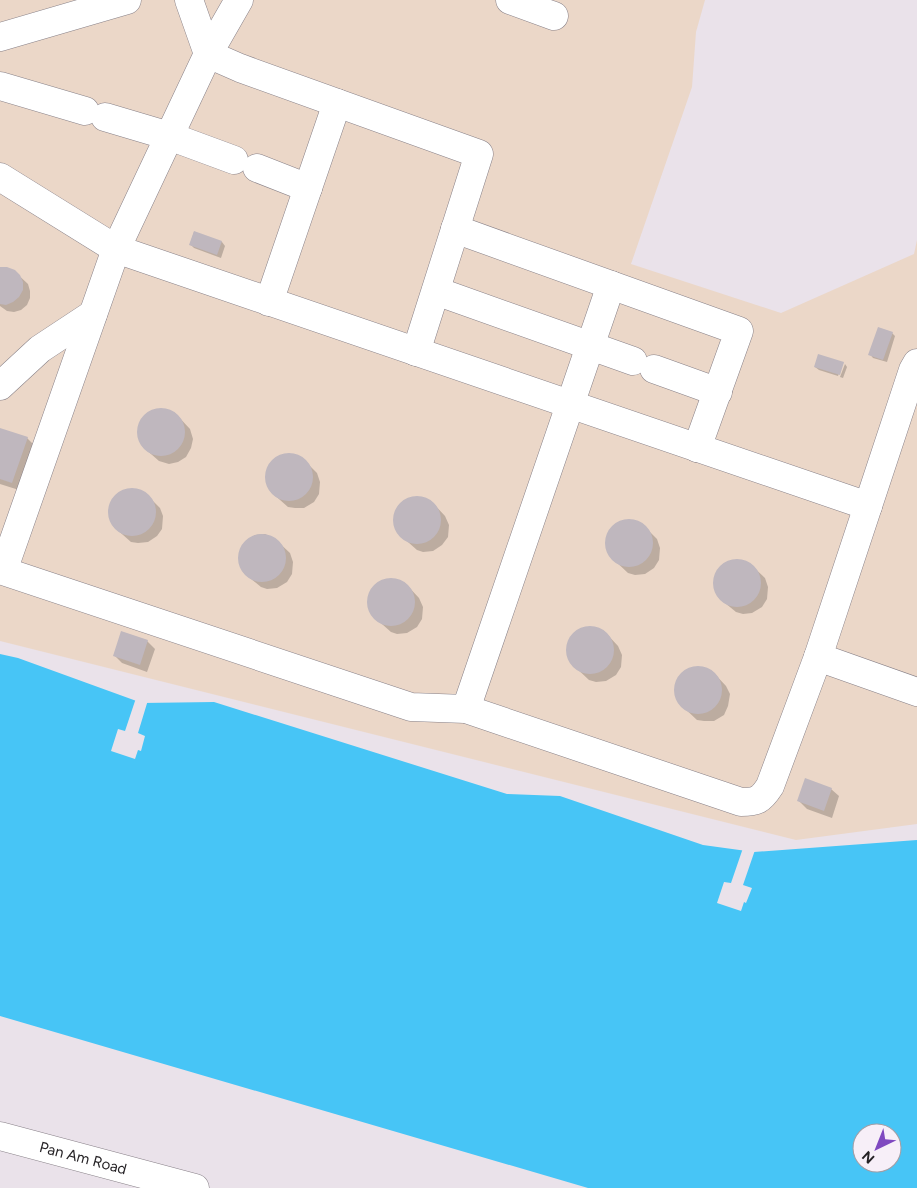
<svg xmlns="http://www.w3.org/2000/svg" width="917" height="1188" viewBox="0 0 917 1188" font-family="Figtree,sans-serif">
<rect width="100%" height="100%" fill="#eae2ea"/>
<path fill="#ebd7c8" d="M 0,0 L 705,0 L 696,32 L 692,87 L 631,264 L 781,313 L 914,254 L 917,240 L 917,824 L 796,840 L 0,641 Z"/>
<path fill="#47c5f6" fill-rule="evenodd" d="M 0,654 L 18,658 L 142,703 L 214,702 L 507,794 L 560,796 L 703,845 L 754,852 L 917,840 L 917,1188 L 588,1188 L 0,1016 ZM 862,1133 L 892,1133 L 892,1163 L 862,1163 Z"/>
<path fill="#eae2ea" d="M 136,698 L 148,700 L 138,733 L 145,736 L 141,751 L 138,750 L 135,759 L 111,751 L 118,729 L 125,731 Z
M 743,848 L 755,850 L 743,885 L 752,888 L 746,903 L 744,902 L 741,911 L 717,903 L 724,882 L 731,883 Z"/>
<path fill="#0003" d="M 194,232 L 222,242 L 225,246 L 221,258 L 194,248 L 190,244 Z
M 0,269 L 14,271 L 28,284 L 30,291 L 30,298 L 27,305 L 21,310 L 14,312 L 7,311 L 0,306 Z
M 892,333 L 895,336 L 887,362 L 873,358 L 870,354 Z
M 819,355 L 844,364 L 842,364 L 838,376 L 819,370 L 815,367 Z
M 845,364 L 847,367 L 843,378 L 840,377 Z
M 157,409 L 166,409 L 175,413 L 190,429 L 193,439 L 191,448 L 186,457 L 178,462 L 169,464 L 159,461 L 143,447 L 139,438 L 138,429 L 141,420 L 148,413 Z
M 0,429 L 27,438 L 35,446 L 19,490 L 0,484 Z
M 292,454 L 302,458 L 317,473 L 320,482 L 319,494 L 314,502 L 304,508 L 295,508 L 288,507 L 271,492 L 267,484 L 267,469 L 273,460 L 282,455 Z
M 135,489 L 145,493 L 160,508 L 163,516 L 162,529 L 157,536 L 148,542 L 138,543 L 131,542 L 114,527 L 110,518 L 110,504 L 116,495 L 125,490 Z
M 420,497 L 431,501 L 445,516 L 449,525 L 448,537 L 442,545 L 433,551 L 423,552 L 417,550 L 400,535 L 395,527 L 396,512 L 401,504 L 410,498 Z
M 632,520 L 642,524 L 657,539 L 660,548 L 659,560 L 654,568 L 645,574 L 635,575 L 628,573 L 612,558 L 607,550 L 607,535 L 613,527 L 622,521 Z
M 265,534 L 275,539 L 290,553 L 293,562 L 292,574 L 287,582 L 277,588 L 267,589 L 261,587 L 244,573 L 240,564 L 240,550 L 246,541 L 255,535 Z
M 740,560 L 750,564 L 765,578 L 768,587 L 767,599 L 762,607 L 752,613 L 743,614 L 736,612 L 719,598 L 715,589 L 715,575 L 721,566 L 730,561 Z
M 394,579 L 405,583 L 419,598 L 423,607 L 422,619 L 417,627 L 407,633 L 397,634 L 391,632 L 374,617 L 369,609 L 369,595 L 375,586 L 384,580 Z
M 593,627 L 604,631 L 618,646 L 622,655 L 621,667 L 616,675 L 606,681 L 596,682 L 589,680 L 573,665 L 568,657 L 568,643 L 574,633 L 583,628 Z
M 147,641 L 155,649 L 147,672 L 122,663 L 114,655 Z
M 701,667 L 712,671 L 726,686 L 730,694 L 728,706 L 724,715 L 714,721 L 704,721 L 697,720 L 681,705 L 676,697 L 676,682 L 682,673 L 691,668 Z
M 831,789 L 839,796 L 832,818 L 807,809 L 799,801 Z"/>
<path fill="#bfb7be" d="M 194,231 L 222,241 L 217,255 L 189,245 Z
M 0,267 L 7,267 L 15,270 L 20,275 L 23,282 L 23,290 L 19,297 L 13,302 L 6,305 L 0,304 Z
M 878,327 L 893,332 L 883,360 L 868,355 Z
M 818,354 L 844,362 L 840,375 L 814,367 Z
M137 432a24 24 0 1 1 48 0a24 24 0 1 1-48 0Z
M 0,428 L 28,437 L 12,483 L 0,479 Z
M265 477a24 24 0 1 1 48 0a24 24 0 1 1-48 0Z
M108 512a24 24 0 1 1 48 0a24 24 0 1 1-48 0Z
M393 520a24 24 0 1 1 48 0a24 24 0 1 1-48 0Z
M605 543a24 24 0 1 1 48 0a24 24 0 1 1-48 0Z
M238 558a24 24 0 1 1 48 0a24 24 0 1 1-48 0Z
M713 583a24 24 0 1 1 48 0a24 24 0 1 1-48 0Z
M367 602a24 24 0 1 1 48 0a24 24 0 1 1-48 0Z
M566 650a24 24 0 1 1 48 0a24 24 0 1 1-48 0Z
M 121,631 L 148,640 L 140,665 L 113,656 Z
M674 690a24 24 0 1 1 48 0a24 24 0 1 1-48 0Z
M 805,778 L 832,788 L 824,811 L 797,801 Z"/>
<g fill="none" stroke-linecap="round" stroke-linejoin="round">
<g stroke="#888188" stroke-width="29">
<g id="minor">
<path d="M 189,0 L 208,54 L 240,68 L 479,154 L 416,352"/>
<path d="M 239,0 L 208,54 L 116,249 L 3,571 L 411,707 L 466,709 L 741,802 C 757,802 761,800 770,786 L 818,657 L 913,370 L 917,363"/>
<path d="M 510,0 L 554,16"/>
<path d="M 0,37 L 127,0"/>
<path d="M 0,86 L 85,111"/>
<path d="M 105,117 L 169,136 L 234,160"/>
<path d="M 257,168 L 308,188"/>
<path d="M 0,177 L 116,249 L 868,506"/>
<path d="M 455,229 L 739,331 L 697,448"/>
<path d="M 436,291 L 633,361"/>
<path d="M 269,302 L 337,103"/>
<path d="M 654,369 L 718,392"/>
<path d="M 0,386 L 40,349 L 93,314"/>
<path d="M 818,657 L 917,692"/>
<path d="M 466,709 L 611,285"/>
<path id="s1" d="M 0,1136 L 195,1188"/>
</g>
</g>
<use href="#minor" stroke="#fff" stroke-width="28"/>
</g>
<g text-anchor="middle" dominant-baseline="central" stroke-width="4" stroke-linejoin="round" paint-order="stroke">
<g font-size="15" fill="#252225" stroke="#f7eff8">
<text stroke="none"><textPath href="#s1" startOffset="86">Pan Am Road</textPath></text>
</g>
</g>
<g transform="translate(877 1148) rotate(223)"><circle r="24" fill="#f7eff8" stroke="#a39da4"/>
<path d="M0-4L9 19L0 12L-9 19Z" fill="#7f49c0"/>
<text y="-8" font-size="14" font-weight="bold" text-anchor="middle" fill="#252225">N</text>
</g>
</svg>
